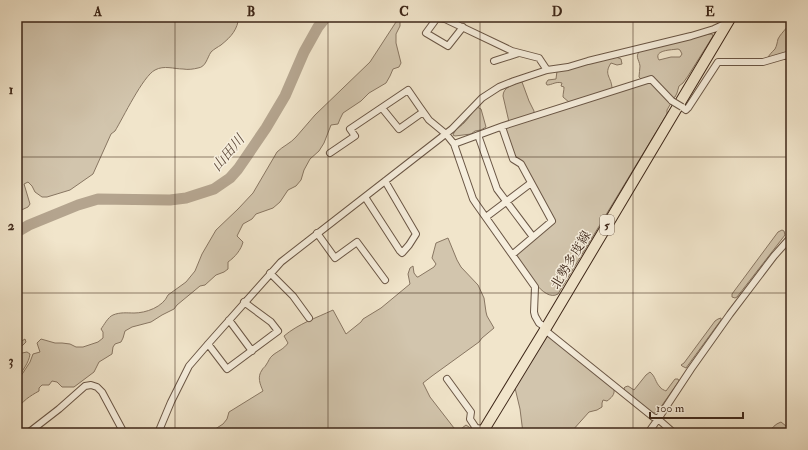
<svg xmlns="http://www.w3.org/2000/svg" width="808" height="450" viewBox="0 0 808 450" font-family="'IM FELL Double Pica','Noto Serif JP',serif">
<rect width="100%" height="100%" fill="#f1e5cb"/>
<filter id="stains"><feTurbulence type="fractalNoise" baseFrequency=".005" numOctaves="4"/><feColorMatrix values="0 0 0 0 .2 0 0 0 0 .09 0 0 0 0 .02 0 0 0 .5 -.17"/></filter>
<radialGradient id="worn" r=".72"><stop offset=".6" stop-color="#630" stop-opacity="0"/><stop offset="1" stop-color="#630" stop-opacity=".3"/></radialGradient>
<path fill="#d2c5ad" stroke="#887662" fill-rule="evenodd" d="M 17,17 L 239,17 C 237,30 232,36 221,45 C 218,47 214,49 211,52 C 207,58 206,67 198,68 C 194,69 188,70 183,69 C 174,69 164,65 155,70 C 143,76 123,118 115,131 L 111,134 L 93,174 L 70,190 L 47,197 L 42,197 L 35,192 L 32,186 L 28,182 L 24,184 L 30,204 L 28,207 L 17,212 Z
M 791,17 L 791,57 L 767,59 C 769,55 772,52 775,49 C 777,45 777,43 778,39 C 782,31 791,26 791,17 Z
M 400,21 L 400,26 L 396,34 L 396,43 L 401,63 L 399,67 L 393,69 L 390,76 L 386,83 L 369,93 L 361,101 L 343,113 L 340,119 L 338,124 L 331,125 L 324,143 L 319,151 L 310,159 L 304,170 L 301,180 L 296,186 L 288,190 L 280,202 L 273,208 L 256,214 L 252,219 L 243,224 L 237,236 L 243,242 C 241,250 235,257 228,262 L 228,269 L 224,272 L 216,275 L 205,285 L 200,286 L 177,305 L 174,309 L 162,315 L 151,322 L 132,327 L 125,331 L 123,338 L 121,342 L 115,344 L 113,347 L 112,354 L 99,362 L 94,372 L 74,387 L 62,387 L 57,382 L 52,381 L 49,385 L 42,385 L 39,388 L 39,391 C 30,396 22,401 17,410 L 17,382 L 30,362 L 33,354 L 40,352 L 37,343 L 41,339 L 55,343 L 62,343 L 70,344 L 76,347 L 83,347 L 98,342 L 103,338 L 103,332 L 101,329 C 104,325 108,317 113,315 C 120,312 127,313 134,313 C 146,313 163,307 168,295 L 186,282 L 195,271 L 202,254 L 216,230 L 238,209 L 253,193 L 277,152 C 283,146 291,143 296,137 L 315,115 L 370,62 L 396,22 Z
M 709,34 L 712,34 L 713,36 L 688,76 L 683,83 L 679,86 L 677,93 L 675,97 L 672,98 L 655,80 L 642,80 L 639,77 C 639,73 640,70 640,66 C 639,59 634,56 641,50 ZM 678,49 L 680,50 L 682,54 L 680,57 L 671,57 L 659,60 C 653,50 671,50 678,49 Z
M 616,57 L 621,59 L 622,64 L 617,65 L 611,63 C 603,75 612,77 612,89 L 570,103 L 563,97 C 563,93 564,91 564,87 L 561,86 L 562,83 C 556,81 552,85 547,85 L 546,83 L 548,80 L 556,79 L 557,71 L 568,70 L 587,63 Z
M 520,82 L 522,82 L 529,101 L 534,111 L 534,113 L 509,122 L 503,96 C 503,87 513,85 520,82 Z
M 650,82 L 671,103 L 667,110 L 667,114 L 558,294 C 543,303 524,267 517,256 L 517,253 L 555,222 L 514,157 L 504,127 Z
M 477,107 L 481,109 L 486,127 L 481,130 L 475,131 L 471,134 L 455,136 L 453,135 C 455,129 460,127 464,123 C 469,118 472,112 477,107 Z
M 782,230 L 784,231 L 785,235 L 737,297 L 735,298 L 732,297 L 732,294 L 778,232 Z
M 448,238 L 457,260 L 461,267 L 478,285 L 484,298 L 486,312 L 487,316 L 494,328 L 482,338 L 479,342 L 432,376 L 423,383 L 430,397 L 454,428 L 458,431 L 466,425 L 472,429 L 475,432 L 475,433 L 426,433 L 425,431 L 422,430 L 419,433 L 209,433 L 223,424 L 227,419 L 229,412 L 263,391 C 260,384 257,377 262,370 C 265,365 263,370 266,365 C 269,361 269,358 273,355 C 278,351 284,349 288,343 L 284,336 C 298,324 316,318 333,310 L 346,334 L 361,322 L 363,319 L 381,308 L 410,284 L 408,274 L 410,268 L 413,266 L 414,273 L 417,277 L 418,277 L 434,267 L 436,264 L 432,258 L 436,243 Z
M 721,318 L 721,320 L 686,368 L 682,366 L 681,365 L 684,363 L 715,321 L 718,319 Z
M 546,334 L 614,389 C 615,395 611,398 607,401 L 603,400 L 602,403 L 602,407 L 597,410 L 589,412 L 572,431 L 573,433 L 523,433 L 520,409 L 515,388 Z
M 25,339 L 26,342 L 18,350 L 18,352 L 22,353 L 27,352 L 30,354 C 29,363 22,371 17,379 L 17,344 Z
M 650,372 C 656,377 655,382 660,387 C 661,389 664,390 666,391 L 675,379 L 678,379 L 679,381 L 658,411 C 656,413 654,413 651,413 L 625,391 L 624,388 L 625,387 L 628,386 L 634,390 L 646,375 Z
M 781,422 L 791,430 L 791,433 L 768,433 C 772,428 775,424 781,422 Z"/>
<g fill="none" stroke-linecap="round" stroke-linejoin="round">
<path stroke="#b4a48e" stroke-width="11" d="M 17,232 L 29,225 L 78,205 L 98,199 L 170,200 L 186,198 L 214,189 L 230,178 L 238,169 L 266,128 L 285,96 L 304,52 L 318,27 L 326,17"/>
<g stroke="#6a5645" stroke-width="8">
<path id="minor" d="M 463,27 L 448,46 L 426,33 L 437,18 L 445,19 L 512,51 L 539,58 L 547,70
M 494,61 L 519,53
M 682,107 L 686,110 L 688,108 L 718,62 L 763,62 L 787,55 L 791,58
M 382,108 L 399,129 L 423,112
M 502,127 L 513,159 L 521,164 L 552,221 L 513,254
M 478,135 L 497,189 L 533,237
M 454,144 L 473,199 L 477,205 L 535,287 L 534,312 L 535,316 L 539,323 L 546,328
M 330,153 L 355,136 L 350,129 L 408,90 L 419,106 L 429,120 L 446,134 L 454,144 L 503,126 L 651,79 L 672,101
M 365,197 L 400,251 L 402,253 L 409,245 L 416,234 L 385,181
M 486,217 L 531,183
M 791,223 L 791,224
M 317,233 L 335,258 L 357,242 L 385,280
M 270,273 L 293,296 L 309,318
M 229,320 L 252,351
M 545,330 L 653,417 L 658,419 L 674,433
M 208,344 L 227,369 L 278,331 L 271,322 L 244,302
M 447,379 L 471,412 L 470,419 L 476,428 L 484,429
M 28,433 L 59,409 L 85,386 L 91,385 L 97,387 L 102,392 L 124,433
M 158,433 L 171,402 L 189,366 L 208,344 L 281,262 L 452,129 L 482,98 L 499,87 L 514,81 L 547,70 L 568,67 L 588,61 L 691,36 L 714,29 L 727,23
M 648,433 L 658,419 L 691,369 L 730,314 L 774,256 L 791,237"/>
</g>
<g stroke="#3d2618" stroke-width="12">
<path id="primary" d="M 482,433 L 546,328 L 731,17"/>
</g>
<use href="#minor" stroke="#f6eedd" stroke-width="6"/>
<use href="#primary" stroke="#f1e5cb" stroke-width="10"/>
<g stroke="#6a5645" stroke-width="8" stroke-linecap="butt">
<path id="minor-bridge" d="M 672,101 L 682,107"/>
</g>
<use href="#minor-bridge" stroke="#f6eedd" stroke-width="6"/>
</g>
<path fill="none" stroke="#3d2618" stroke-width="1" stroke-opacity="0.55" d="M 175,17 L 175,433M 328,17 L 328,433M 480,17 L 480,433M 633,17 L 633,433M 17,157 L 791,157M 17,293 L 791,293"/>
<g text-anchor="middle" dominant-baseline="central" stroke-width="3" stroke-linejoin="round" paint-order="stroke">
<rect fill="#f6eedd" stroke="#746253" stroke-width="1" x="600" y="215" width="14" height="20" rx="3"/>
<g font-size="12" font-weight="bold" fill="#3d2618">
<text x="607" y="225">5</text>
</g>
<g font-size="13" fill="#3d2618" stroke="#f6eedd">
<text transform="translate(571 260) rotate(-59)">北勢多度線</text>
</g>
<g font-size="14" font-style="italic" fill="#614c3b" stroke="#f6eedd">
<text transform="translate(228 153) rotate(-50)">山田川</text>
</g>
</g>
<rect width="808" height="450" fill="none" stroke="#f1e5cb" stroke-width="44"/>
<path d="M650 412v6h93v-6" fill="none" stroke="#3d2618" stroke-width="2"/>
<text x="656" y="412" font-size="12" fill="#3d2618" stroke="#f6eedd" stroke-width="3" paint-order="stroke">100 m</text>
<rect x="22" y="22" width="764" height="406" fill="none" stroke="#3d2618" stroke-width="1.5"/>
<g font-size="13" text-anchor="middle" font-weight="bold" fill="#3d2618">
<text x="98" y="16">A</text>
<text x="251" y="16">B</text>
<text x="404" y="16">C</text>
<text x="557" y="16">D</text>
<text x="710" y="16">E</text>
<text x="11" y="94">1</text>
<text x="11" y="230">2</text>
<text x="11" y="365">3</text>
</g>
<rect width="100%" height="100%" filter="url(#stains)"/>
<rect width="100%" height="100%" fill="url(#worn)"/>
</svg>
